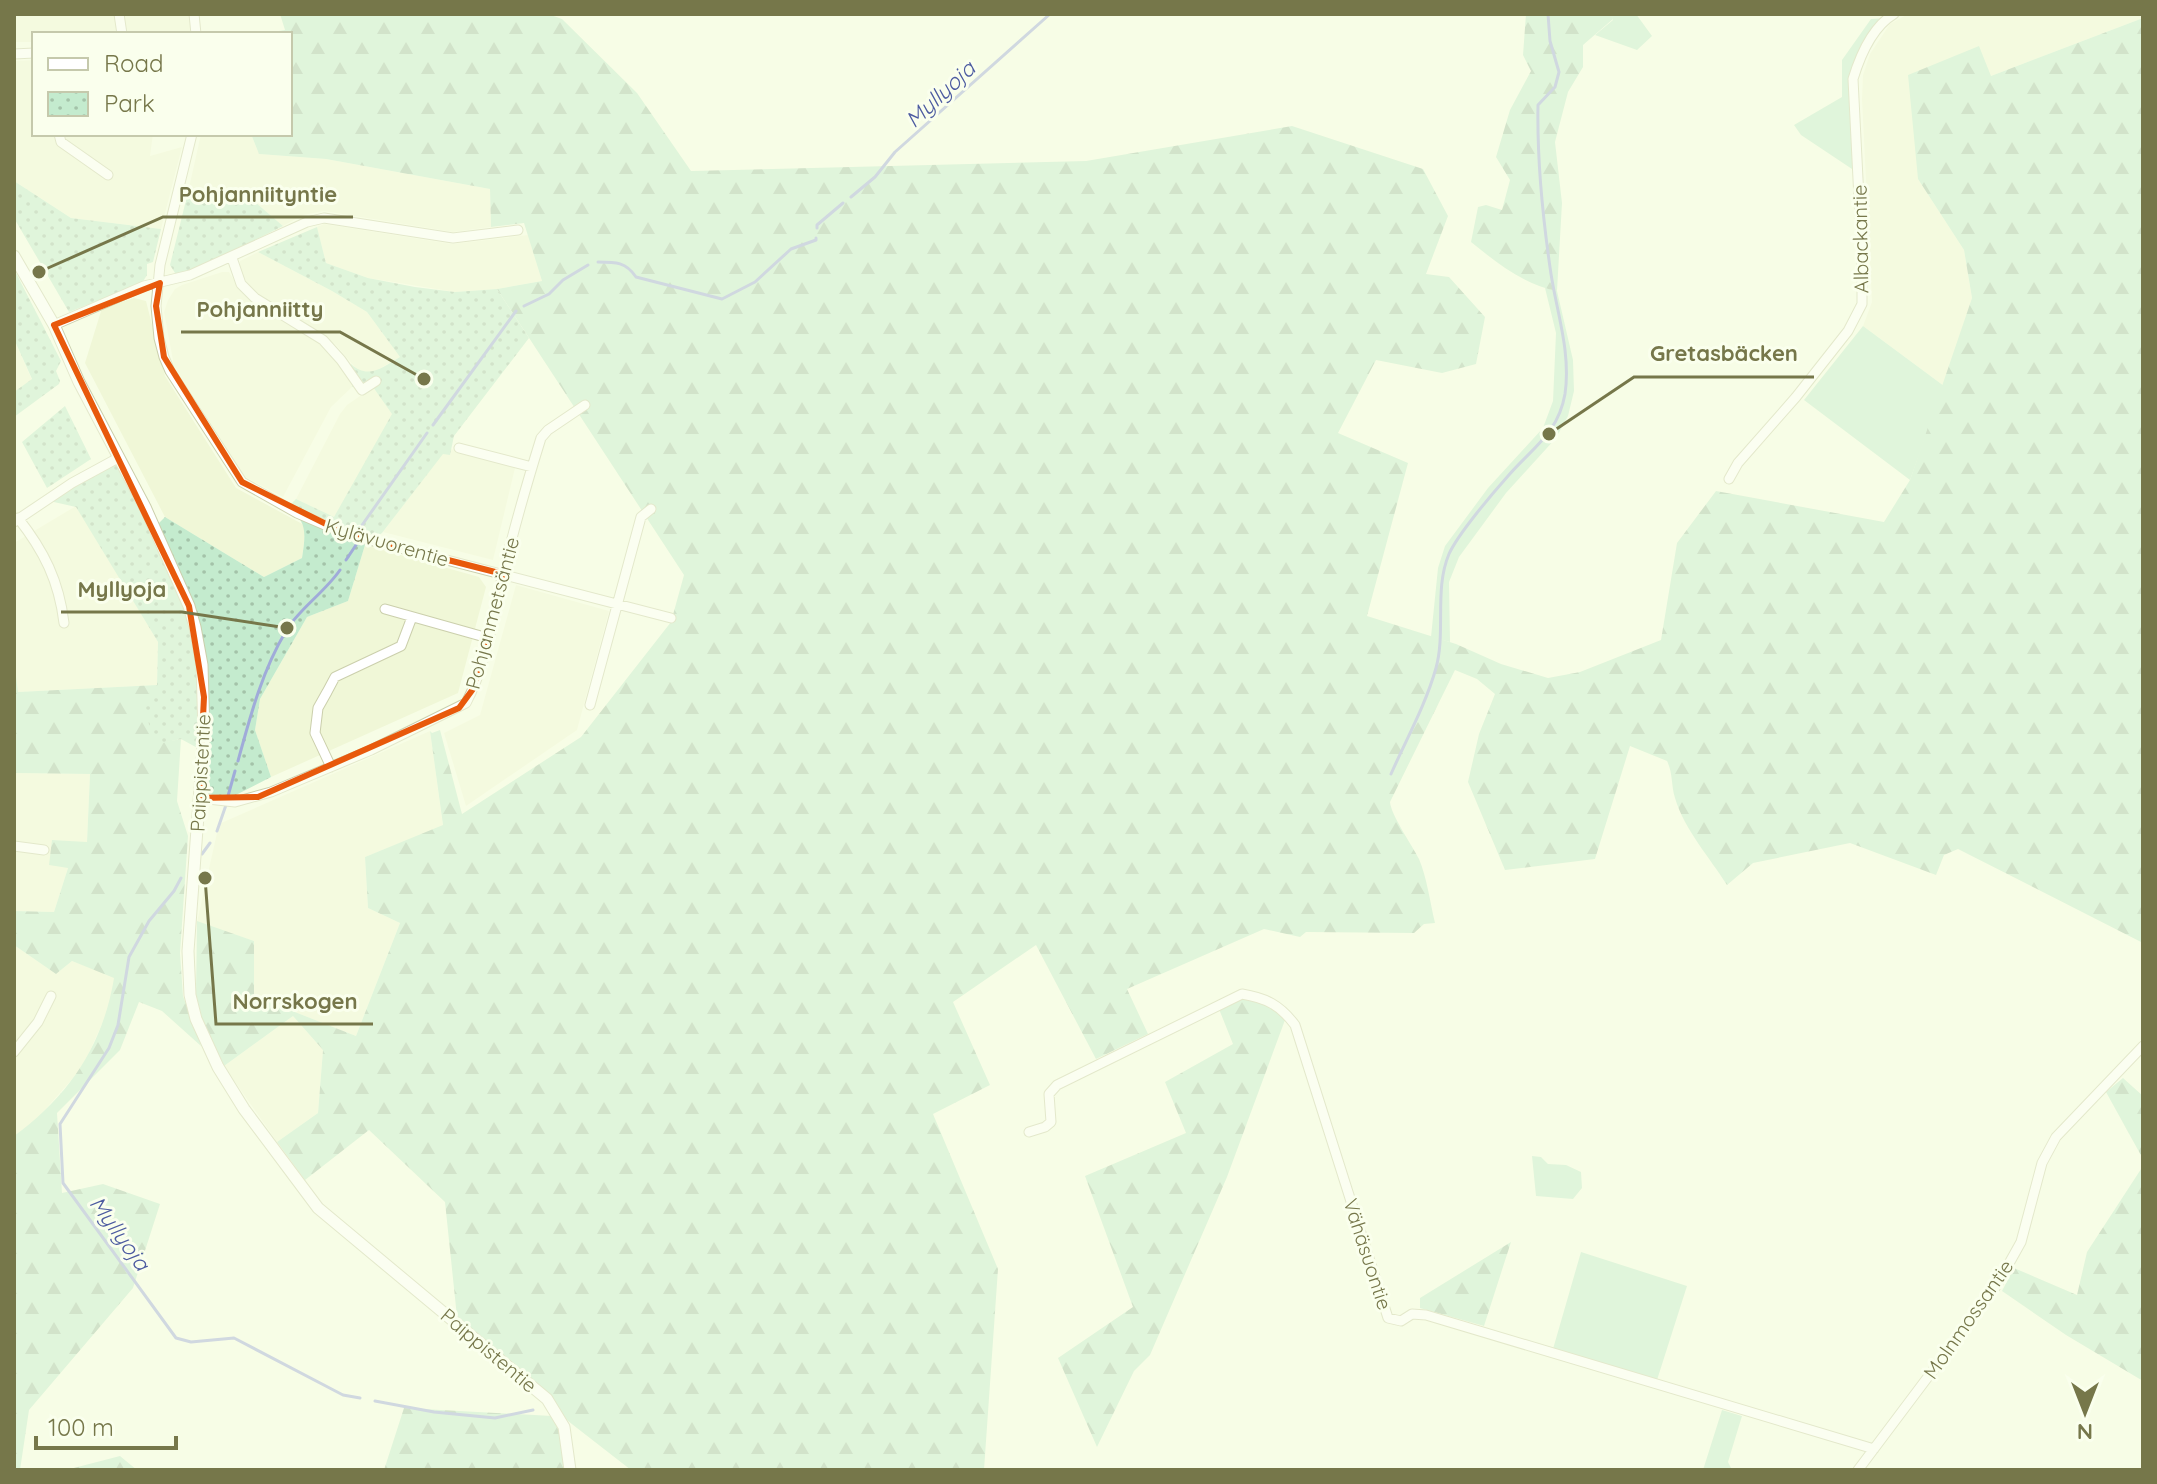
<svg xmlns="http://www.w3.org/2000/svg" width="2157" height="1484" viewBox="0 0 2157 1484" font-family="Quicksand,sans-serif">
<defs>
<pattern id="forest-firs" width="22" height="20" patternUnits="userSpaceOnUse" patternTransform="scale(2)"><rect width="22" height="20" fill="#c4ebce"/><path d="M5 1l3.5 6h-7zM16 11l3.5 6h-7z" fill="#a4c3a9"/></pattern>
<pattern id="park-dots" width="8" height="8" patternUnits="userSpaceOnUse" patternTransform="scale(2)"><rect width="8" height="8" fill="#c4ebce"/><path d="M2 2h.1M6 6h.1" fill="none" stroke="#a4c3a9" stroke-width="1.8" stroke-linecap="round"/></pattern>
</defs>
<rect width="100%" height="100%" fill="#f7fde6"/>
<path fill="#f0f7d7" d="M 14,14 L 189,14 L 191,34 L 34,34 L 34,42 L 14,42 Z
M 1908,14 L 2143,14 L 2143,18 L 1991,76 L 1918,179 L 1964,250 L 1972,298 L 1944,386 L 1863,326 L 1872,302 L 1862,99 L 1863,75 L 1870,54 L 1890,24 Z
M 34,60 L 34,134 L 153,134 L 150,156 L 182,147 L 161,229 L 71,218 L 14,181 L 14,61 Z
M 201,134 L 251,134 L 259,154 L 326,159 L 490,189 L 491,227 L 453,232 L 324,211 L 303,215 L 283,226 L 255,202 L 189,188 Z
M 324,224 L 452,244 L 528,235 L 542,281 L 497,289 L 455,292 L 368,278 L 326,263 L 317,227 Z
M 258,252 L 332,291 L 367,312 L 400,357 L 372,373 L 358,371 L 336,345 L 318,331 L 274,305 L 250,287 L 239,269 L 240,261 Z
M 222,272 L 229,272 L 238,287 L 252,302 L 319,342 L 353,382 L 352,387 L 331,407 L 283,497 L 245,477 L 174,366 L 164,312 L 168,300 L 175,289 L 182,285 Z
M 134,298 L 146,301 L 165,376 L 236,488 L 306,526 L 302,558 L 264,577 L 165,517 L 85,363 L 102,308 Z
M 14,339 L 32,380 L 14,392 Z
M 373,387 L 393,414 L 334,518 L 296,499 L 340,414 L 347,405 Z
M 451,449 L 515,468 L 493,560 L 383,532 L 443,453 L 450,454 Z
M 76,506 L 158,642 L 157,685 L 17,692 L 14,660 L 14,543 Z
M 365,545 L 479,577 L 486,587 L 458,693 L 271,777 L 255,730 L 260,699 L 307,617 L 348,601 Z
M 516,585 L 609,611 L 577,730 L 466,806 L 444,733 L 480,715 Z
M 430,731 L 443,826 L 365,857 L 368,908 L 400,923 L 356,1036 L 253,996 L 254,941 L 197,922 L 219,824 Z
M 14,773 L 90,774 L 87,843 L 53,840 L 68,868 L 54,912 L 14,911 Z
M 14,945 L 56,974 L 72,961 L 115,977 L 108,1011 L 82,1068 L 36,1120 L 14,1136 Z
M 293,1016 L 323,1050 L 318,1113 L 277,1142 L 224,1066 Z"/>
<path fill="#c4ebce" d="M 1611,14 L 1636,14 L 1652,36 L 1637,50 L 1595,35 L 1613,20 Z
M 1887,18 L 1875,33 L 1854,79 L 1858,173 L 1801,135 L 1794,125 L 1842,97 L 1842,60 L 1871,19 Z
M 1545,288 L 1557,291 L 1573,360 L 1574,391 L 1568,416 L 1556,438 L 1506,493 L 1459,557 L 1449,582 L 1450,642 L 1431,637 L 1438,568 L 1445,546 L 1488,488 L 1543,428 L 1553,401 L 1556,333 Z
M 1863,326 L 1944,386 L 1910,480 L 1804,400 Z
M 1532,1156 L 1541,1157 L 1548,1164 L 1566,1165 L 1581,1172 L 1582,1188 L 1573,1199 L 1536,1196 Z
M 1581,1252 L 1687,1286 L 1657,1380 L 1553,1349 Z
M 1722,1410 L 1742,1416 L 1728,1462 L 1732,1470 L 1703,1470 Z"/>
<path fill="url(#forest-firs)" d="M 280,14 L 548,14 L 562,19 L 637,93 L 691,171 L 1086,161 L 1292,126 L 1423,169 L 1448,216 L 1426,274 L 1449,277 L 1485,317 L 1476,364 L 1442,373 L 1376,360 L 1338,433 L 1408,463 L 1367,616 L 1456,644 L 1501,664 L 1548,678 L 1580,672 L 1661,640 L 1677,543 L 1716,491 L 1884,522 L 1910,480 L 1972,298 L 1964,250 L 1918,179 L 1908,75 L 1979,46 L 1991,76 L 2143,18 L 2143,943 L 1958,849 L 1944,855 L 1936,875 L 1850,843 L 1753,863 L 1727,885 C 1710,858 1684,829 1675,798 C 1671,785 1673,773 1667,761 L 1630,746 L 1595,859 L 1505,870 L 1468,782 L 1479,734 L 1495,694 L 1477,679 L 1455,670 L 1390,802 C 1391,815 1412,845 1419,859 C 1427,878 1430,902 1435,923 L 1424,924 L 1414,933 L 1306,932 L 1300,937 L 1264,929 L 1127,989 L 1148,1034 L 1096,1059 L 1036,945 L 953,1002 L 990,1085 L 933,1114 L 998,1269 L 984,1470 L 631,1470 L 568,1421 L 550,1397 L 531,1378 L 457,1317 L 445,1202 L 369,1130 L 305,1180 L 277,1142 L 318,1113 L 323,1050 L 293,1016 L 224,1066 L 202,1018 L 196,994 L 197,921 L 254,941 L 254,996 L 356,1036 L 400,923 L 368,908 L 365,857 L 443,825 L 430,731 L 432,733 L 440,730 L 462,814 L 581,737 L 671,622 L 684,575 L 497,289 L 542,281 L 524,223 L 491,227 L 490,189 L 326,159 L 259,154 L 251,134 L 290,134 L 290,34 L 260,34 L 285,30 Z
M 1526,14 L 1611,14 L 1613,19 L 1583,45 L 1583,67 L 1568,92 L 1555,142 L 1562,203 L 1557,291 C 1523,284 1497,263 1471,242 L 1478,207 L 1486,205 L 1502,210 L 1510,180 L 1496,157 L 1510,110 L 1531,71 L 1523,55 Z
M 14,660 L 18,692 L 157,685 L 153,744 L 181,739 L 177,801 L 188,836 L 180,953 L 183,996 L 201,1046 L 162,1011 L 139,1002 L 120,1050 L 57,1113 L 62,1193 L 103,1184 L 160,1204 L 133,1288 L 29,1410 L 20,1470 L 14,1470 L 14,1136 C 69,1096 103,1045 114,978 L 72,961 L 56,974 L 14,945 L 14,911 L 54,912 L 68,868 L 49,865 L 52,840 L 87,842 L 90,774 L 14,773 Z
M 1242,997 L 1265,1001 L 1285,1020 L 1227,1177 L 1150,1355 L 1134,1371 L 1097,1447 L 1058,1358 L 1133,1307 L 1085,1176 L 1186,1133 L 1165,1082 L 1233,1044 L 1219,1009 Z
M 2123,1078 L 2143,1096 L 2143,1159 L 2106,1092 Z
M 2143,1166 L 2143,1381 L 2066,1335 L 2002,1291 L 2014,1268 L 2077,1295 L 2087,1252 Z
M 1511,1242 L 1484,1326 L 1420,1308 L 1420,1298 Z
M 404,1408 L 552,1416 L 563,1440 L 564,1470 L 384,1470 Z
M 120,1456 L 137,1470 L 66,1470 Z"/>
<path fill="url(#park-dots)" d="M 14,181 L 71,218 L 161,229 L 153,262 L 147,264 L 147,275 L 142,283 L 69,312 L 14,218 Z
M 189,188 L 255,202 L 283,226 L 189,273 L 175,273 L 170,265 Z
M 317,227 L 326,263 L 368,278 L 415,287 L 455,292 L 497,289 L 529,338 L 454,436 L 450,455 L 443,454 L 382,533 L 365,545 L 348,601 L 307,617 L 260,699 L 255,730 L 271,777 L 222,802 L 199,798 L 203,751 L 181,739 L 153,745 L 144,699 L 157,685 L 158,642 L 76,507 L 45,500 L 118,458 L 155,527 L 165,517 L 264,577 L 302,558 C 305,537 309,520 287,508 L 296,499 L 334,517 L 392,414 L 373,387 L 352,387 L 353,382 L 348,375 L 351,364 C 368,380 383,367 400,357 L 367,312 L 332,291 L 258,252 Z
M 14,269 L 61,361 L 56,371 L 60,381 L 59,384 L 14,417 L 14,392 L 32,379 L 14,339 Z
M 65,406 L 91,459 L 47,488 L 22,442 Z"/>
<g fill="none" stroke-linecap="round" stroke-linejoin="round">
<path stroke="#a0abd9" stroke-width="3" d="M 851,197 L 875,177 L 895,152 L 1050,14
M 817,228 L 817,225 L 843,203
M 598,262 C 616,262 626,262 636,277 L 722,299 L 755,282 L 791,249 L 816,240 L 816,238
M 524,306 L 549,294 L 563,280 L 588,265
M 433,425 L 516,311
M 360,528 L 427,433
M 346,560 L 356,545
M 238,761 C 250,717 262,671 286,631 C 297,611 325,592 340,570
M 1391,774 C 1406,740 1426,704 1436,668 C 1446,632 1434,589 1449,554 C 1458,534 1492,494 1508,476 C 1532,448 1558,434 1565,394 C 1571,353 1557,313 1551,274 C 1543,220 1537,159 1538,105 L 1555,87 L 1559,72 L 1550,41 L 1548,14
M 228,796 L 235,771
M 217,831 L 226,805
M 202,854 L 210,843
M 181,878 L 174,891 L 149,921 L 129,957 L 118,1025 L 109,1048 L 60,1124 L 63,1183 L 176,1338 L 191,1342 L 234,1338 L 343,1395 L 360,1398
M 375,1401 L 434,1412 L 495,1418 L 533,1410"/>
<g stroke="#cbcfac" stroke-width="11">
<path id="minor" d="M 119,14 L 122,34
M 194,14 L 196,34
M 14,54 L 34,53
M 59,134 L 61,142 L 108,175
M 192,134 L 160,265 L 156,306 L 159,338 L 164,357 L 170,371 L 242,482 L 297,513 L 346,534 L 671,618
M 232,258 L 241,284 L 255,298 L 323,340 L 341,360 L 362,390 L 376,381
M 54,325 L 144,286 L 190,275 L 307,222 L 324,218 L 453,238 L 518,230
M 459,448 L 532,467
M 1729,479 L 1738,463 L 1796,397 L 1848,331 L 1862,304 L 1862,259 L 1853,79 C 1860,56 1872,27 1894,14
M 18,518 C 44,551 59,581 64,623
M 14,522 L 72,483 L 118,458
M 385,609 L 488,638
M 590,705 L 641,517 L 651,509
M 331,767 L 315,733 L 318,708 L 327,692 L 335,677 L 401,646 L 412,617
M 199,798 L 235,802 L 271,792 L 371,750 L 466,703 C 487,664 493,616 503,574 C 514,528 527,483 541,438 L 548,430 L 585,405
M 14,846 L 44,850
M 14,1052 L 38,1022 L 51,996
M 1029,1132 L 1045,1127 L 1051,1122 L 1049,1094 L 1057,1085 L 1242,994 C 1266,998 1280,1005 1295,1025 L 1388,1318 L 1401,1321 L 1412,1314 L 1426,1315 L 1874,1449
M 1858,1470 L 1997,1285 L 2021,1242 L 2042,1163 L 2056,1137 L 2143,1046"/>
</g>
<g stroke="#cbcfac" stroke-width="13">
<path id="tertiary" d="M 14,256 L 54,325 L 79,382 L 145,507 L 189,606 L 195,627 L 202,665 L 204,734 L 188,951 L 190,995 L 196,1019 L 218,1067 L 244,1109 L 318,1208 L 547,1399 L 564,1427 L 570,1470"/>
</g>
<use href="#minor" stroke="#fff" stroke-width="9"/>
<use href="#tertiary" stroke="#fff" stroke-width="11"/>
</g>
<path d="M0 0H2157V1484H0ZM 160,283 L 156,306 L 164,357 L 242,482 L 346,534 L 503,574 L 473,689 L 459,708 L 258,797 L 199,798 L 204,697 L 189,606 L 54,325 Z" fill="#f7fde6" fill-opacity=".55" fill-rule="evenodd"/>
<path fill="none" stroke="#e8590c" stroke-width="6" stroke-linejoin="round" d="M 160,283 L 156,306 L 164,357 L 242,482 L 346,534 L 503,574 L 473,689 L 459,708 L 258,797 L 199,798 L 204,697 L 189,606 L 54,325 Z"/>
<g text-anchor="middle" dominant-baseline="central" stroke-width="6" stroke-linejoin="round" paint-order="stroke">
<g font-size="20" fill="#76774a" stroke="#faffed">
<text transform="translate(1860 239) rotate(-91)">Albackantie</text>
<text transform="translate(387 542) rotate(16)">Kylävuorentie</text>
<text transform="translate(492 613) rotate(-75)">Pohjanmetsäntie</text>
<text transform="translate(200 773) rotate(-87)">Paippistentie</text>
<text transform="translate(1368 1254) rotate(72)">Vähäsuontie</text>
<text transform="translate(1968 1319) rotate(-55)">Molnmossantie</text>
<text transform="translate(489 1350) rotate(40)">Paippistentie</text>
</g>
<g font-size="22" font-style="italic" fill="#4c5ba0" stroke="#faffed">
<text transform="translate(940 94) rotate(-43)">Myllyoja</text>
<text transform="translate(120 1233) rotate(54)">Myllyoja</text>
</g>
</g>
<path fill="none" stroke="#76774a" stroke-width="3" d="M39 272L163 217H353M424 379L340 332H181M1549 434L1634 377H1814M287 628L182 612H61M205 878L216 1024H373"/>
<g fill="#76774a" stroke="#faffed" stroke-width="3">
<circle cx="39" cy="272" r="8"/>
<circle cx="424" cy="379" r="8"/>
<circle cx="1549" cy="434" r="8"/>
<circle cx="287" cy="628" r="8"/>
<circle cx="205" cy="878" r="8"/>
</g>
<g font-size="22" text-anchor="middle" font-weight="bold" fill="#76774a" stroke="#faffed" stroke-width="6" stroke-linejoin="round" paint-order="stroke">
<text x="258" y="202">Pohjanniityntie</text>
<text x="260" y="317">Pohjanniitty</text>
<text x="1724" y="361">Gretasbäcken</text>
<text x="122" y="597">Myllyoja</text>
<text x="295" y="1009">Norrskogen</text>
</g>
<rect width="2157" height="1484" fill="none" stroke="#76774a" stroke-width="32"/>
<rect x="32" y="32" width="260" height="104" fill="#faffed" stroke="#c5c9ac" stroke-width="2"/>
<rect x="48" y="58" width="40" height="12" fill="#ffffff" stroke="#c5c9ac" stroke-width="2"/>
<text x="104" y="72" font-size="24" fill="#76774a">Road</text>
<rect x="48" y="92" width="40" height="24" fill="url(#park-dots)" stroke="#c5c9ac" stroke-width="2"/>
<text x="104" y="112" font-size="24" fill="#76774a">Park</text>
<g transform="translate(2085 1412) rotate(180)" stroke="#faffed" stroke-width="6" paint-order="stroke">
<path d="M0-6L14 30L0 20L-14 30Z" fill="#76774a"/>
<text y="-12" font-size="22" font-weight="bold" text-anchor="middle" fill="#76774a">N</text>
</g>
<path d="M36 1436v12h140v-12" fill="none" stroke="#76774a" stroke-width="4"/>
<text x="48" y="1436" font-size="24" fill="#76774a" stroke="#faffed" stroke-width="6" paint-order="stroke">100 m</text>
</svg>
